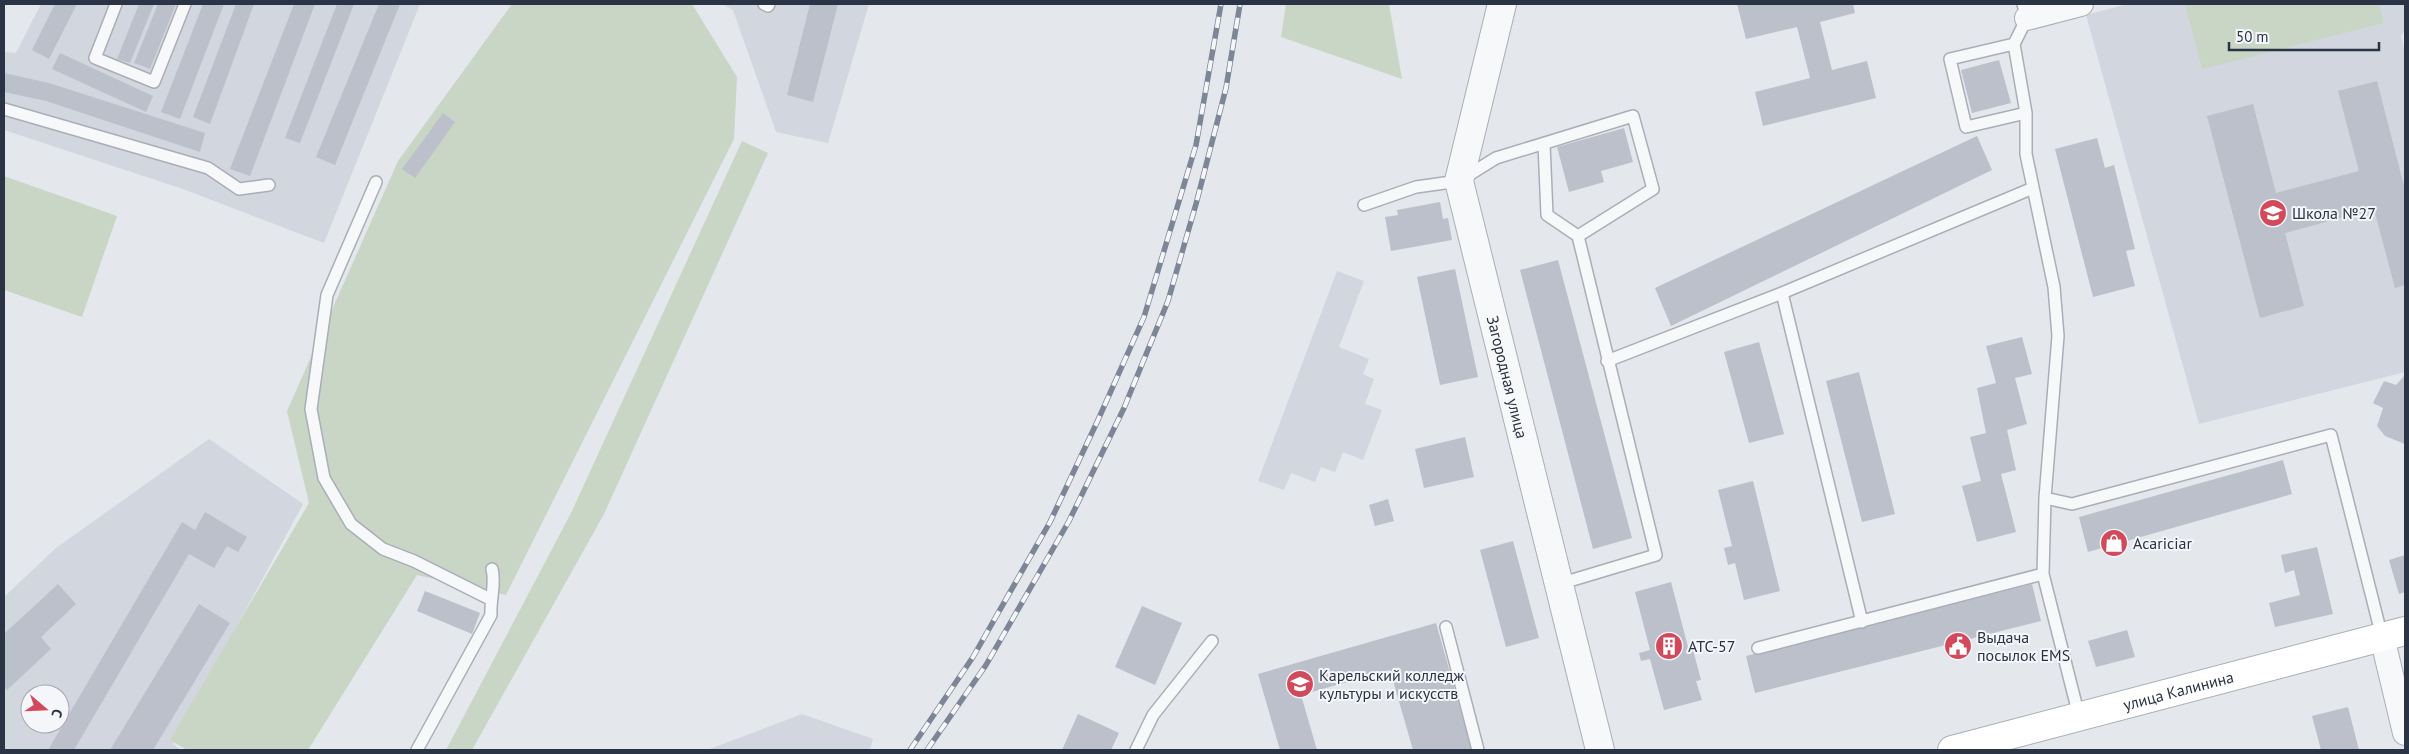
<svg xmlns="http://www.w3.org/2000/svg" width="2409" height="754" viewBox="0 0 2409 754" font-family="'PT Sans',sans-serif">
<rect width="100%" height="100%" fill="#e4e7ec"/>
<path fill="#d2d6de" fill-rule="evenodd" d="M 41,4 L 420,4 L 324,243 L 183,189 L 4,130 L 4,52 L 16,53 Z
M 723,4 L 869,4 L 828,143 L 776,132 L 733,10 Z
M 2128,4 L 2405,4 L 2405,30 L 2401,36 L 2405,53 L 2405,372 L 2199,424 L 2086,15 Z
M 1337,271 L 1364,281 L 1339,347 L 1369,359 L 1363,374 L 1374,379 L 1365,404 L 1382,410 L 1363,460 L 1343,452 L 1335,472 L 1321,467 L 1315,482 L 1291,473 L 1284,490 L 1258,481 Z
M 209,439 L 303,504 L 173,744 L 181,750 L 4,750 L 4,597 L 56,548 ZM 30,694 L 60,694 L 60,724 L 30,724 Z
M 802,714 L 873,739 L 870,750 L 707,750 Z"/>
<path fill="#c9d6c5" d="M 512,4 L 692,4 L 737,77 L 734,139 L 506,595 L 417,575 L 308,750 L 187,750 L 170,740 L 309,503 L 287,411 L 398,161 Z
M 1286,4 L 1389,4 L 1402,79 L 1281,37 Z
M 2185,4 L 2379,4 L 2384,23 L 2202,69 Z
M 742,141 L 768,153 L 604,514 L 472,750 L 446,750 L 571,513 Z
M 4,176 L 117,216 L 82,317 L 4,290 Z"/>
<path fill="#bbc0ca" d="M 55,4 L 77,4 L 49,59 L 32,50 Z
M 139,4 L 154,4 L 130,63 L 117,59 Z
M 158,4 L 176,4 L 150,69 L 134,63 Z
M 203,4 L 224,4 L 180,119 L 161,112 Z
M 236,4 L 254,4 L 210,124 L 193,117 Z
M 294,4 L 315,4 L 250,176 L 230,169 Z
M 337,4 L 354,4 L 300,143 L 285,138 Z
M 379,4 L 400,4 L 335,165 L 316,157 Z
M 810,4 L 838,4 L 813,102 L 787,95 Z
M 1737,4 L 1853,4 L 1855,13 L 1820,22 L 1832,70 L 1867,61 L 1876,98 L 1763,126 L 1755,92 L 1810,78 L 1797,27 L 1746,39 Z
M 60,53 L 153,96 L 146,112 L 52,69 Z
M 1999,60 L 2011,103 L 1972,113 L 1961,70 Z
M 4,73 L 49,83 L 205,133 L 200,152 L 46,101 L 4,92 Z
M 2377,81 L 2405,190 L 2405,285 L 2395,288 L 2374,209 L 2285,233 L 2304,306 L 2260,318 L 2207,116 L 2253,104 L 2276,193 L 2359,171 L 2338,91 Z
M 443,113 L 455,122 L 415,178 L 402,169 Z
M 1624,128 L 1633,162 L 1601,171 L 1604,182 L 1569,192 L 1557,147 Z
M 1977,136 L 1992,170 L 1671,326 L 1655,288 Z
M 2097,138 L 2105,168 L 2114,165 L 2135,249 L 2126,251 L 2135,286 L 2093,297 L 2055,149 Z
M 1440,202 L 1443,219 L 1448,218 L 1452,240 L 1391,251 L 1385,217 L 1398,215 L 1397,210 Z
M 1558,260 L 1632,538 L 1593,549 L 1520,270 Z
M 1455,269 L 1478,377 L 1440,385 L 1417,277 Z
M 2022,337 L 2032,374 L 2015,378 L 2027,424 L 2007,430 L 2016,470 L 2001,474 L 2016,532 L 1977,542 L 1962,486 L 1981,481 L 1970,437 L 1986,433 L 1977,388 L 1996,383 L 1986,346 Z
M 1759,342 L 1784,434 L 1749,443 L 1724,352 Z
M 1859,372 L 1895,514 L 1862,522 L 1826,381 Z
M 2405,375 L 2405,444 L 2385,436 L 2377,426 L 2383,408 L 2373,403 L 2384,381 L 2396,385 Z
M 1465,437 L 1474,477 L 1424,488 L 1415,449 Z
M 2283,460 L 2292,494 L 2088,552 L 2079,517 Z
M 1753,481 L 1780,591 L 1744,600 L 1735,563 L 1728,565 L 1724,548 L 1732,546 L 1718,490 Z
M 1388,499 L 1394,521 L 1375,526 L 1369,505 Z
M 205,512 L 247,537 L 238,552 L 227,546 L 214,568 L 189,554 L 74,750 L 48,750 L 182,522 L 195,530 Z
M 1513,541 L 1539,638 L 1506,647 L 1480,550 Z
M 2317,547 L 2333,614 L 2275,627 L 2269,603 L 2300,595 L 2294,570 L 2285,573 L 2281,555 Z
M 2405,555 L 2405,592 L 2399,594 L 2389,560 Z
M 1671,582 L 1688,647 L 1692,646 L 1701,680 L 1696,681 L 1702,700 L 1664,710 L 1650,659 L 1641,661 L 1639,653 L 1650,650 L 1635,592 Z
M 58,584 L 76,604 L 41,637 L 51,649 L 7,690 L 4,687 L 4,634 Z
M 2032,584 L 2041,621 L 1755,693 L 1746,656 Z
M 425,591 L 480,613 L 472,634 L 417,611 Z
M 199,604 L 230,623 L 153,750 L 110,750 Z
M 1142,606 L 1182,623 L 1155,685 L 1115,667 Z
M 1436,623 L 1472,750 L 1413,750 L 1390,670 L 1301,695 L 1317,750 L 1280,750 L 1258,674 Z
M 2127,630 L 2135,657 L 2096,667 L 2088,641 Z
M 2348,707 L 2359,750 L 2321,750 L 2312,716 Z
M 1078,714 L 1119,733 L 1111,750 L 1062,750 Z"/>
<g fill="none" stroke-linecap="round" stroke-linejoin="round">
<g stroke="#a9aeb7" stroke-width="14">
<path id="service" d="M 116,4 L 95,58 L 154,82 L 185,4
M 764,4 L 768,6 L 769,4
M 2023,4 L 2027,18 L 2014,44 L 2026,113 L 2026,154 L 2054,287 L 2058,336 L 2045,498 L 2072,504 L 2331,435 L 2382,637
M 2014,44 L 1950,59 L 1966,127 L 2026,113
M 4,109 L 208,168 L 239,189 L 269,185
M 1544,144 L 1547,215 L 1578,236 L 1656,555 L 1559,584
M 376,182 L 327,295 L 311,409 L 324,478 L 351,524 L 383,549 L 414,561 L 490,599
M 1364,205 L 1416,187 L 1459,181 L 1496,158 L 1633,116 L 1653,189 L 1578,236
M 1782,293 L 2033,188
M 1607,361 L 1782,293 L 1862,622
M 2043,574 L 2079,716
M 1446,627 L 1478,750
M 1758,648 L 2043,574 L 2045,498
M 417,750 L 491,615 C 490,599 496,583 492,569
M 1136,750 L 1153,715 L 1212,641"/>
</g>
<g stroke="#a9aeb7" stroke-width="26">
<path id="minor" d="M 2027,18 L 2081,4
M 2382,637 L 2405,733"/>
</g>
<g stroke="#a9aeb7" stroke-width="30">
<g id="tertiary">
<path id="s1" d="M 1502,4 L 1459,181 L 1600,750"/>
</g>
</g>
<g stroke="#a9aeb7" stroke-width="30">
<g id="secondary">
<path id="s2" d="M 1952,750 L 2405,631"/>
</g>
</g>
<use href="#service" stroke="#f7f8fa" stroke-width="11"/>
<use href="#minor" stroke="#f7f8fa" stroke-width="24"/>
<use href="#tertiary" stroke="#f7f8fa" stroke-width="28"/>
<use href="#secondary" stroke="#fff" stroke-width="28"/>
<g stroke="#7d8696" stroke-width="5.5">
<path id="rail" d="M 910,750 L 973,657 L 1050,522 L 1098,420 L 1144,317 L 1196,145 L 1221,4
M 927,750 L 986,665 L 1069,521 L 1124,408 L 1168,301 L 1196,204 L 1226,88 L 1240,4"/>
</g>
<use href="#rail" stroke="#f4f6f9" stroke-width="4" stroke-dasharray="11" stroke-linecap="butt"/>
</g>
<defs>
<g id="school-disc" transform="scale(1.4375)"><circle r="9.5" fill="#d1495b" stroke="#f4f6f9"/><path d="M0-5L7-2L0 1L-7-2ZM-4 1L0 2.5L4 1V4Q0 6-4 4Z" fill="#fff"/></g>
<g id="shop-disc" transform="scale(1.4375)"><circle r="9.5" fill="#d1495b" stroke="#f4f6f9"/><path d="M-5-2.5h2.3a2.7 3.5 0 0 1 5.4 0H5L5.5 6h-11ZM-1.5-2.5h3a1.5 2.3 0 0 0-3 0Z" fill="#fff"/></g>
<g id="building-disc" transform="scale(1.4375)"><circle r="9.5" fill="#d1495b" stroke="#f4f6f9"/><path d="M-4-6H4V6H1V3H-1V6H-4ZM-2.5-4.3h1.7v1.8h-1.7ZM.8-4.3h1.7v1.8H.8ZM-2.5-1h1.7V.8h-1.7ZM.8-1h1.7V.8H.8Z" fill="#fff"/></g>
<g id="civic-disc" transform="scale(1.4375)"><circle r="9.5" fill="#d1495b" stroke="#f4f6f9"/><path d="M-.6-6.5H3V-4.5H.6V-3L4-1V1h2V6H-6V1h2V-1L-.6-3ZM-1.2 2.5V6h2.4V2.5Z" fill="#fff"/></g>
<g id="university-disc" transform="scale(1.4375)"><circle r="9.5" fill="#d1495b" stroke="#f4f6f9"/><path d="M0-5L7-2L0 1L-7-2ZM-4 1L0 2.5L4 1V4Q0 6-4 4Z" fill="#fff"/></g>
</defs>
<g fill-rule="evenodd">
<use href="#school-disc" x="2273" y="213"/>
<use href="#shop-disc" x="2114" y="543"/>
<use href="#building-disc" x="1669" y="646"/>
<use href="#civic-disc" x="1958" y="646"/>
<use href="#university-disc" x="1300" y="684"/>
</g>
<g text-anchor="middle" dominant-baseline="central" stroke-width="4" stroke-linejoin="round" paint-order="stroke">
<g font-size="16" fill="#2b3445" stroke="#f4f6f9" text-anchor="start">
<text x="2292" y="213">Школа №27</text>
<text x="2133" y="543">Acariciar</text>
<text x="1977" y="637">Выдача<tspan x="1977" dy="18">посылок EMS</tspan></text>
<text x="1688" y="646">АТС-57</text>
<text x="1319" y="675">Карельский колледж<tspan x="1319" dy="18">культуры и искусств</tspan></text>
</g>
<g font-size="16" fill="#2b3445" stroke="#f4f6f9">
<text stroke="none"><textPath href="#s1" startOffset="384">Загородная улица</textPath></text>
<text stroke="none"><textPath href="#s2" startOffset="234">улица Калинина</textPath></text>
</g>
</g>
<rect width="2409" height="754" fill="none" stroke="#2b3445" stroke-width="10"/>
<g transform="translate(45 709) rotate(109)"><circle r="24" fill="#f4f6f9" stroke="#a4a8b1"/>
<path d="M0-4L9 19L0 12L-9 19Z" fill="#d1495b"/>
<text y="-8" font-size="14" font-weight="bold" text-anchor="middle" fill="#2b3445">С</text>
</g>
<path d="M2229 42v8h150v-8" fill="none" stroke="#2b3445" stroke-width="2.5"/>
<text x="2236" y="42" font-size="15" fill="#2b3445" stroke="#f4f6f9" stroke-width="4" paint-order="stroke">50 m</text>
</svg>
